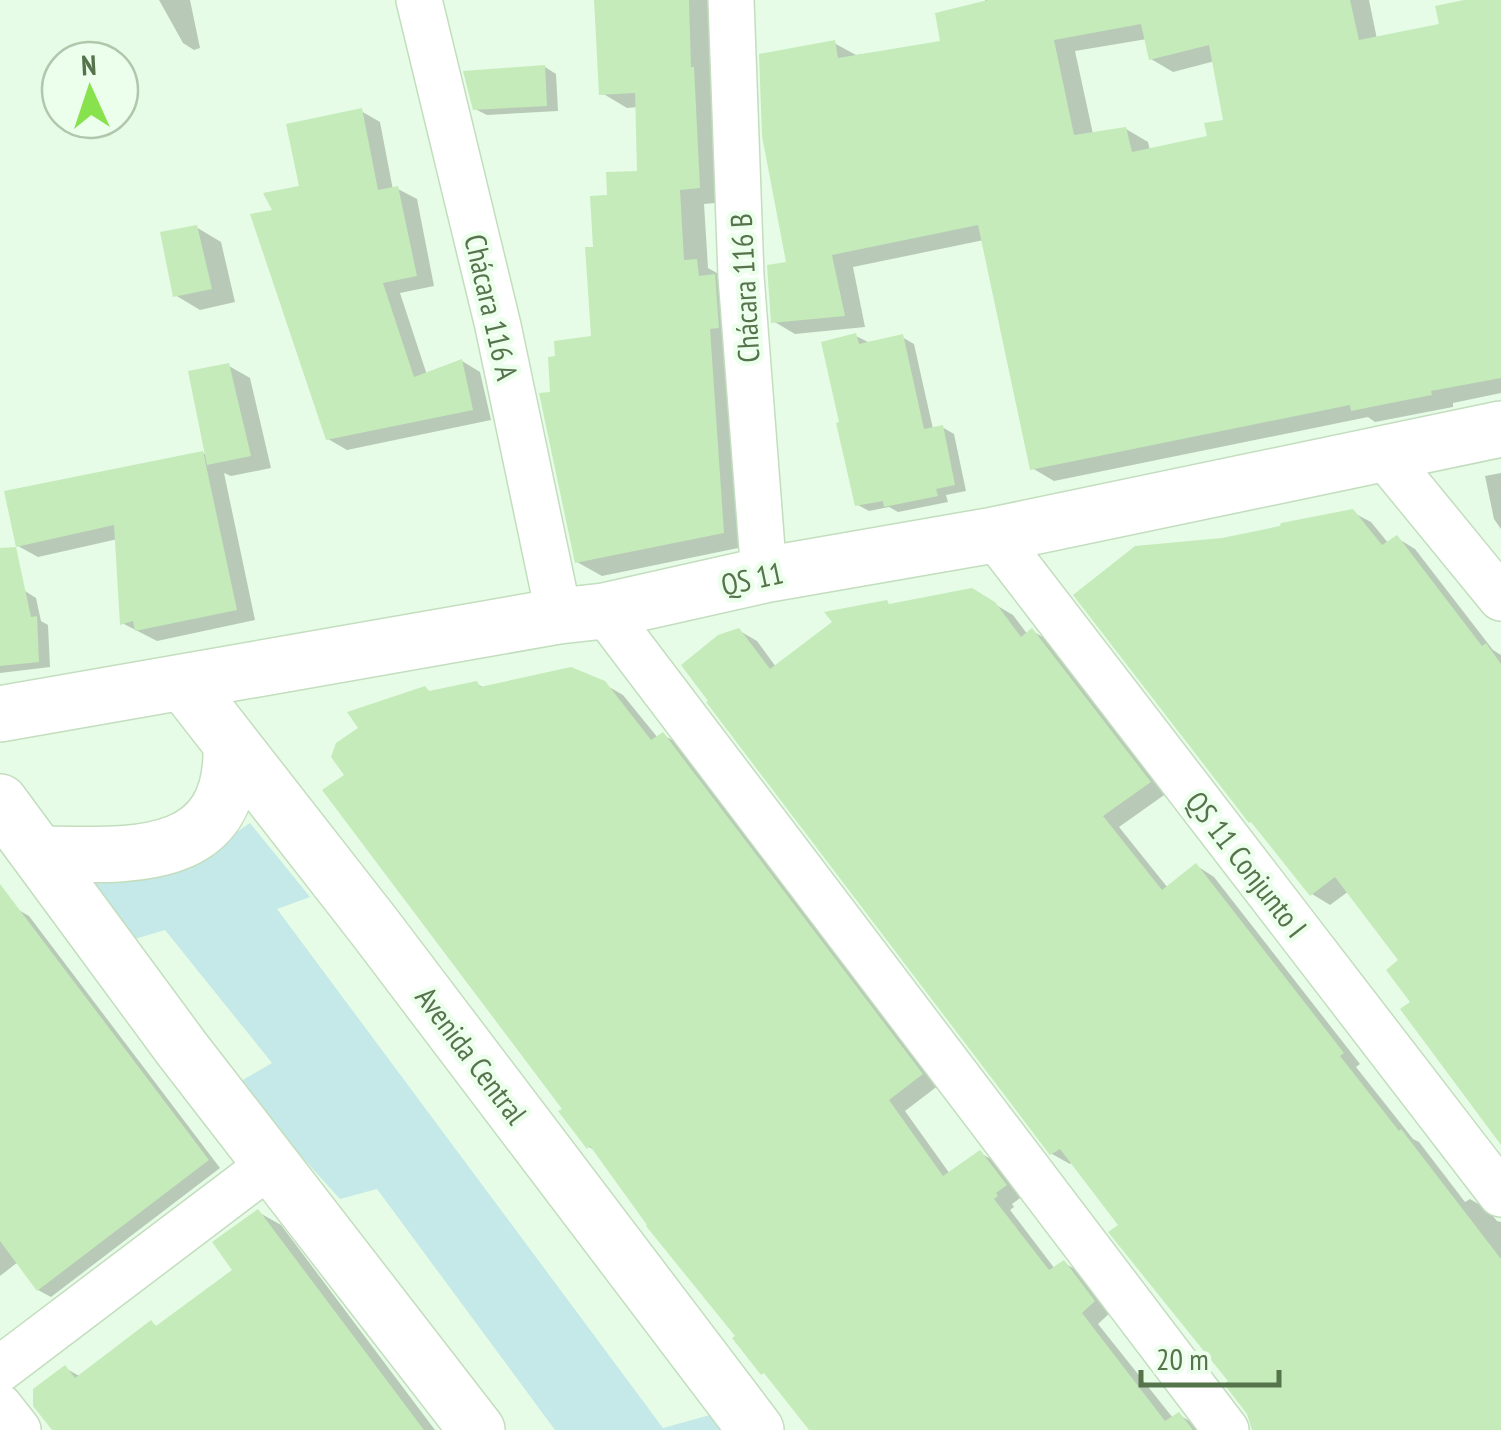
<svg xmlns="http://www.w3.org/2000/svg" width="1501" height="1430" viewBox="0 0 1501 1430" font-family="'PT Sans Narrow',sans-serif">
<rect width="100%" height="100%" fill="#e6fce6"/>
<path fill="#c4e9e8" d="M 250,823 L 310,897 L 277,909 L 663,1428 L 710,1415 L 721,1430 L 555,1430 L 377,1189 L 340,1199 L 236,1084 L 272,1063 L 165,930 L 128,941 L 89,884 L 190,864 Z"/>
<path fill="#0003" fill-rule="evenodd" d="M 159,0 L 190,0 L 200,48 L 194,50 L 183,43 Z
M 597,0 L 712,0 L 725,202 L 704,204 L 708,268 L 722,276 L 748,546 L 602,576 L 577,562 L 552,394 L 594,338 L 595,249 L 610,197 L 640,173 L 638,107 L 627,108 L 602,93 Z
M 985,0 L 1369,0 L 1377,39 L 1442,26 L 1476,0 L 1501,0 L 1501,393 L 1453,403 L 1453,407 L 1375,422 L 1368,417 L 1054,481 L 1032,468 L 984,240 L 853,267 L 865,327 L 795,334 L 773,321 L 789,264 L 834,43 L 856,55 L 943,43 L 985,3 ZM 1147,39 L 1151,59 L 1173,72 L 1215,61 L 1226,122 L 1210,138 L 1150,151 L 1148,142 L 1126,129 L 1093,134 L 1075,51 Z
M 545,67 L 556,74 L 558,111 L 487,115 L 475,109 Z
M 361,111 L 380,122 L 393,190 L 398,189 L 417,199 L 434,286 L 400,293 L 427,375 L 462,361 L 480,372 L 491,420 L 347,450 L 328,439 L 276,211 L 302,188 Z
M 196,227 L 221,242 L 235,302 L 200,310 L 175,295 Z
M 856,336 L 868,342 L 902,337 L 914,344 L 933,429 L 942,427 L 954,434 L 966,491 L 946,495 L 948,502 L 898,512 L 889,507 L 869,511 L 858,505 Z
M 229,366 L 250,378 L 271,468 L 231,476 L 224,473 L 255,620 L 157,641 L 122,623 L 118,539 L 38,557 L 18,546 L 203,453 L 207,455 Z
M 1501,473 L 1501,529 L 1494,519 L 1485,476 Z
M 1352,512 L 1371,522 L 1389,544 L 1397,538 L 1415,549 L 1493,650 L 1501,655 L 1501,1141 L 1413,1002 L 1402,961 L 1349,891 L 1330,905 L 1312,894 L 1223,540 Z
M 25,591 L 36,598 L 41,621 L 48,625 L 50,667 L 0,673 L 0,596 Z
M 972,591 L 1013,615 L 1028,635 L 1032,631 L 1050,641 L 1167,793 L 1119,827 L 1168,888 L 1197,866 L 1214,877 L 1360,1064 L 1356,1067 L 1413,1139 L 1419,1142 L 1465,1202 L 1470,1199 L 1487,1209 L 1497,1221 L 1501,1222 L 1501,1430 L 1254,1430 L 1254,1425 L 1232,1381 L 1122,1226 L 1073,1162 L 1070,1164 L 1052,1154 L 738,630 L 757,641 L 776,667 L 892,606 Z
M 477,684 L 484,688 L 604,684 L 623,695 L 658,738 L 663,735 L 681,745 L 939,1085 L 905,1111 L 950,1174 L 980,1153 L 998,1163 L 1023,1196 L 1012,1204 L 1014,1207 L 1010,1210 L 1055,1269 L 1064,1263 L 1082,1273 L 1111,1312 L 1098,1324 L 1173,1418 L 1179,1415 L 1197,1425 L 1201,1430 L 812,1430 L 596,1151 L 589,1147 L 562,1112 L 565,1109 L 347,775 L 424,688 L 433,693 Z
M 0,887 L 17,909 L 29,916 L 220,1168 L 51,1297 L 38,1290 L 18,1262 L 0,1276 Z
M 258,1212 L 281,1225 L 435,1430 L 55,1430 L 65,1368 L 81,1377 L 151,1323 L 158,1327 L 236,1270 Z"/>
<path fill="#c4ebb9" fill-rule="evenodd" d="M 594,0 L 689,0 L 691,67 L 694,67 L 700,188 L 680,190 L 684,260 L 697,259 L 699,276 L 715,274 L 719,328 L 710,329 L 724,533 L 575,563 L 539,393 L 550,392 L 548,357 L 555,356 L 554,341 L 591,336 L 585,247 L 593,247 L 590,196 L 607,195 L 606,172 L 637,171 L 635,93 L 599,95 Z
M 988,0 L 1350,0 L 1359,40 L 1439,24 L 1435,6 L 1464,0 L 1501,0 L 1501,378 L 1431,391 L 1432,395 L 1406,400 L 1351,411 L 1350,405 L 1030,470 L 978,225 L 832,255 L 845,316 L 771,323 L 767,265 L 786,262 L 762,136 L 759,54 L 835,40 L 838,58 L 940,41 L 935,13 ZM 1141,24 L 1149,60 L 1209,45 L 1223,120 L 1204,123 L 1207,136 L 1132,152 L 1126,127 L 1074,135 L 1054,40 Z
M 545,65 L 547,106 L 473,110 L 463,71 Z
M 362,108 L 378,190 L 398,186 L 417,276 L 383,283 L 414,377 L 462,359 L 473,410 L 326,440 L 250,214 L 272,210 L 263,193 L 299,186 L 286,124 Z
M 197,225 L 212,289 L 173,297 L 160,232 Z
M 856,333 L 859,344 L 903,334 L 924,429 L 943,425 L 955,485 L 936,489 L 938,496 L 884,507 L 883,501 L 855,506 L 836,423 L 839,422 L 821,342 Z
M 229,363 L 251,456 L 207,465 L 188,371 Z
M 203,451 L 237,610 L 135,631 L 133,621 L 120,625 L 114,525 L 16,547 L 4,491 Z
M 1353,509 L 1382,545 L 1397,535 L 1482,646 L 1486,643 L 1501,664 L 1501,1145 L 1400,1009 L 1410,1002 L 1386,970 L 1398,960 L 1335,877 L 1310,896 L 1251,822 L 1249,823 L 1073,595 L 1135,546 L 1222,538 L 1280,526 L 1281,523 Z
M 16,547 L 31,617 L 37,616 L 39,662 L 0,666 L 0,548 Z
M 972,588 L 995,602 L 1021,637 L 1032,628 L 1151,782 L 1103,816 L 1162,890 L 1196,863 L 1344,1053 L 1340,1056 L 1399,1131 L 1401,1129 L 1501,1259 L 1501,1430 L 1252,1430 L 1247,1414 L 1224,1384 L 1228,1381 L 1108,1232 L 1118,1225 L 1060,1149 L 1050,1155 L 706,702 L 708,701 L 681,665 L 718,635 L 739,628 L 770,669 L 832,622 L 824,612 L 887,600 L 889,604 Z
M 571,667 L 605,681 L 651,740 L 663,732 L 923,1074 L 889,1100 L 943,1176 L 980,1150 L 1007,1185 L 996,1193 L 998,1196 L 994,1199 L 1049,1270 L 1064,1260 L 1095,1301 L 1082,1313 L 1165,1421 L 1179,1412 L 1193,1430 L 809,1430 L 764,1373 L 761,1375 L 732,1338 L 735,1336 L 646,1226 L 647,1225 L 590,1146 L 587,1149 L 558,1111 L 562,1109 L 322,790 L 344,775 L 331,757 L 336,743 L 358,728 L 347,712 L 425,686 L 429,691 L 477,681 L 480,687 Z
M 0,884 L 209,1160 L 37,1291 L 0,1241 Z
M 258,1209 L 424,1430 L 52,1430 L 33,1406 L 33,1389 L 65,1365 L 75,1378 L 151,1320 L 156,1326 L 232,1270 L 212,1242 Z"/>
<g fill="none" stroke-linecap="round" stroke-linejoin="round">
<g stroke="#c3debe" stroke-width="48">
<path id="minor" d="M 419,0 L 498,326 L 559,616
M 731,0 L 741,276 L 764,575
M 1383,454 L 1501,598
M 994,535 L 1501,1194
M 604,611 L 1226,1430
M 0,1369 L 272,1163
M 0,1407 L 18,1430"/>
</g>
<g stroke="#c3debe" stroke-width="58">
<path id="tertiary" d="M 184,683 L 373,925 L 756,1430
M 0,714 L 559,616 L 604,611 L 764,575 L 994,535 L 1501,429
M 0,802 L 182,1049 L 477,1430
M 40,854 C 128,855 234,866 231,746"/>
</g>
<use href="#minor" stroke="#fff" stroke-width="45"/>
<use href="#tertiary" stroke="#fff" stroke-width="55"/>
</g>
<g text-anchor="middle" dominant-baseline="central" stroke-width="9" stroke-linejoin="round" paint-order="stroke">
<g font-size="30" fill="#56744b" stroke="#ecfeec">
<text transform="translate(744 288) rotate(-93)">Chácara 116 B</text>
<text transform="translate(492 307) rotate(77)">Chácara 116 A</text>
<text transform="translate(752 578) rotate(-12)">QS 11</text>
<text transform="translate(1247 864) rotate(52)">QS 11 Conjunto I</text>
<text transform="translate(472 1055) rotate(53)">Avenida Central</text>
</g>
</g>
<g transform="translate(90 90) rotate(357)"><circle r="48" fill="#ecfeec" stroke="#b0c7ac" stroke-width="2.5"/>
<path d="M0-8L18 38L0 25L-18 38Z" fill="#88e24e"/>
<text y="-15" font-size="28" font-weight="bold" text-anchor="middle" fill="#56744b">N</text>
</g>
<path d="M1141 1370v15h138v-15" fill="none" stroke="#56744b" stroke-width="5"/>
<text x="1156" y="1370" font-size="30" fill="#56744b" stroke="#ecfeec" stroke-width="8" paint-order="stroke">20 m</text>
</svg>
